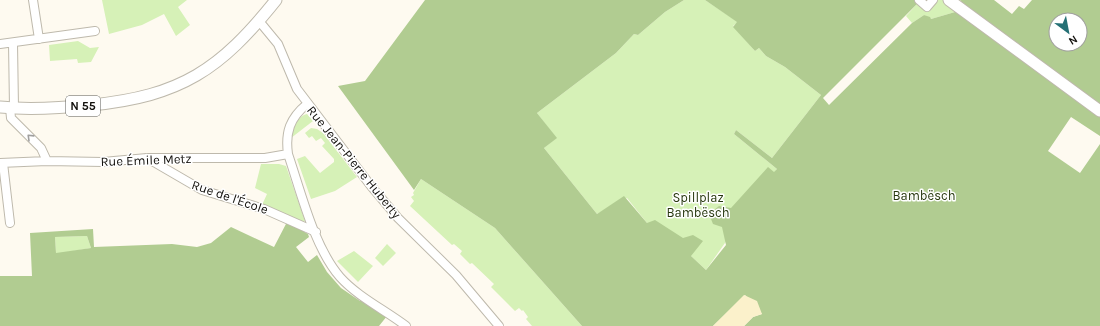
<svg xmlns="http://www.w3.org/2000/svg" width="1100" height="326" viewBox="0 0 1100 326" font-family="Karla,sans-serif">
<rect width="100%" height="100%" fill="#fefaf0"/>
<path fill="#d6f1b7" d="M 102,0 L 187,0 L 178,7 L 190,25 L 176,36 L 164,14 L 142,25 L 109,34 Z
M 684,0 L 705,0 L 738,22 L 733,26 L 755,51 L 759,48 L 766,56 L 785,67 L 821,95 L 772,158 L 736,130 L 734,134 L 777,169 L 706,270 L 691,256 L 647,223 L 627,198 L 597,214 L 544,148 L 556,138 L 537,113 L 616,53 L 634,34 L 638,35 L 665,12 Z
M 915,0 L 961,0 L 962,10 L 931,19 L 924,15 L 912,23 L 906,16 L 917,4 Z
M 78,41 L 90,48 L 99,47 L 91,62 L 78,63 L 77,59 L 50,61 L 49,45 Z
M 307,114 L 313,121 L 291,138 C 293,129 297,116 307,114 Z
M 311,128 L 317,129 L 323,133 L 357,177 L 335,191 L 311,199 L 297,159 L 305,156 L 320,173 L 334,162 L 334,159 L 322,146 L 325,143 L 321,138 L 316,141 L 312,136 L 309,138 L 305,133 Z
M 261,164 L 279,164 L 286,166 L 305,221 L 301,224 L 281,212 L 262,205 L 267,194 L 255,188 Z
M 421,179 L 495,228 L 582,326 L 532,326 L 526,319 L 528,317 L 523,310 L 522,311 L 519,308 L 515,311 L 491,287 L 494,284 L 472,263 L 470,264 L 460,254 L 462,251 L 454,244 L 452,245 L 410,206 L 414,201 L 411,197 L 414,195 L 413,193 Z
M 87,236 L 91,248 L 56,254 L 55,237 Z
M 387,244 L 396,253 L 383,266 L 375,258 Z
M 354,251 L 373,266 L 358,282 L 337,261 Z"/>
<path fill="#b1cc91" fill-rule="evenodd" d="M 425,0 L 684,0 L 665,12 L 638,35 L 634,34 L 616,53 L 537,113 L 557,138 L 544,148 L 597,214 L 624,196 L 647,223 L 655,220 L 683,238 L 693,235 L 703,241 L 691,256 L 706,270 L 726,245 L 722,227 L 713,224 L 709,214 L 719,206 L 731,208 L 768,167 L 774,172 L 777,169 L 734,134 L 736,130 L 772,158 L 821,95 L 785,67 L 766,56 L 759,48 L 755,51 L 733,27 L 737,22 L 705,0 L 915,0 L 917,4 L 823,98 L 829,105 L 912,23 L 924,15 L 930,17 L 931,19 L 962,10 L 961,0 L 994,0 L 1012,14 L 1019,6 L 1024,9 L 1032,0 L 1100,0 L 1100,136 L 1071,117 L 1048,151 L 1080,173 L 1100,144 L 1100,326 L 744,326 L 753,317 L 762,314 L 745,295 L 713,326 L 582,326 L 495,228 L 421,179 L 414,190 L 338,86 L 365,81 ZM 1056,20 L 1080,20 L 1080,44 L 1056,44 Z
M 287,222 L 308,234 L 309,237 L 296,247 L 308,262 L 317,255 L 327,272 L 341,288 L 360,301 L 363,299 L 387,316 L 379,326 L 0,326 L 0,276 L 32,276 L 30,233 L 93,229 L 94,247 L 172,244 L 197,247 L 211,243 L 231,227 L 274,247 ZM 87,236 L 91,248 L 56,253 L 55,237 Z"/>
<path fill="#fbf1cb" d="M 744,295 L 757,301 L 762,314 L 753,317 L 744,326 L 713,326 Z"/>
<g fill="none" stroke-linecap="round" stroke-linejoin="round">
<g stroke="#beb9ac" stroke-width="10">
<path id="minor" d="M 33,0 L 39,39
M 919,0 L 927,7 L 933,0
M 259,21 L 278,44 L 297,89 L 371,186 L 398,218 L 456,275 L 499,326
M 13,43 L 14,108
M 0,44 L 95,31
M 307,104 C 290,118 285,132 288,154 C 301,192 314,247 340,277 C 358,297 385,310 406,326
M 10,108 L 11,118 L 41,148 L 47,161
M 147,158 L 202,190 L 264,209 L 316,232
M 0,163 L 47,161 L 103,162 L 147,158 L 265,158 L 288,154
M 3,163 L 10,223"/>
</g>
<g stroke="#beb9ac" stroke-width="13">
<path id="major" d="M 949,0 L 1100,111
M 0,107 C 30,110 61,108 91,105 C 181,96 220,70 276,0"/>
</g>
<use href="#minor" stroke="#fff" stroke-width="8"/>
<use href="#major" stroke="#fff" stroke-width="11"/>
</g>
<defs><path id="oneway-chevron" d="M-2-3.5L2.5 0L-2 3.5" fill="none" stroke-width="1.6" stroke-linecap="round" stroke-linejoin="round"/></defs>
<use stroke="#a09f9e" href="#oneway-chevron" transform="translate(30 137) rotate(-136)"/>
<g text-anchor="middle" dominant-baseline="central" stroke-width="3" stroke-linejoin="round" paint-order="stroke">
<rect fill="#fff" stroke="#595855" stroke-width="1" x="66" y="96" width="34" height="20" rx="3"/>
<g font-size="12" font-weight="bold" fill="#12100c">
<text x="83" y="106">N 55</text>
</g>
<g font-size="13" fill="#12100c" stroke="#fff">
<text transform="translate(146 160) rotate(-2)">Rue Émile Metz</text>
<text transform="translate(354 162) rotate(51)">Rue Jean-Pierre Huberty</text>
<text transform="translate(230 197) rotate(19)">Rue de l'École</text>
</g>
<g font-size="13" fill="#27380e" stroke="#fff">
<text x="924" y="195">Bambësch</text>
<text x="698" y="197">Spillplaz<tspan x="698" dy="15">Bambësch</tspan></text>
</g>
</g>
<g transform="translate(1068 32) rotate(148)"><circle r="19" fill="#ffffff" stroke="#a09f9e"/>
<path d="M0-3L7 15L0 10L-7 15Z" fill="#257075"/>
<text y="-6" font-size="11" font-weight="bold" text-anchor="middle" fill="#12100c">N</text>
</g>
</svg>
